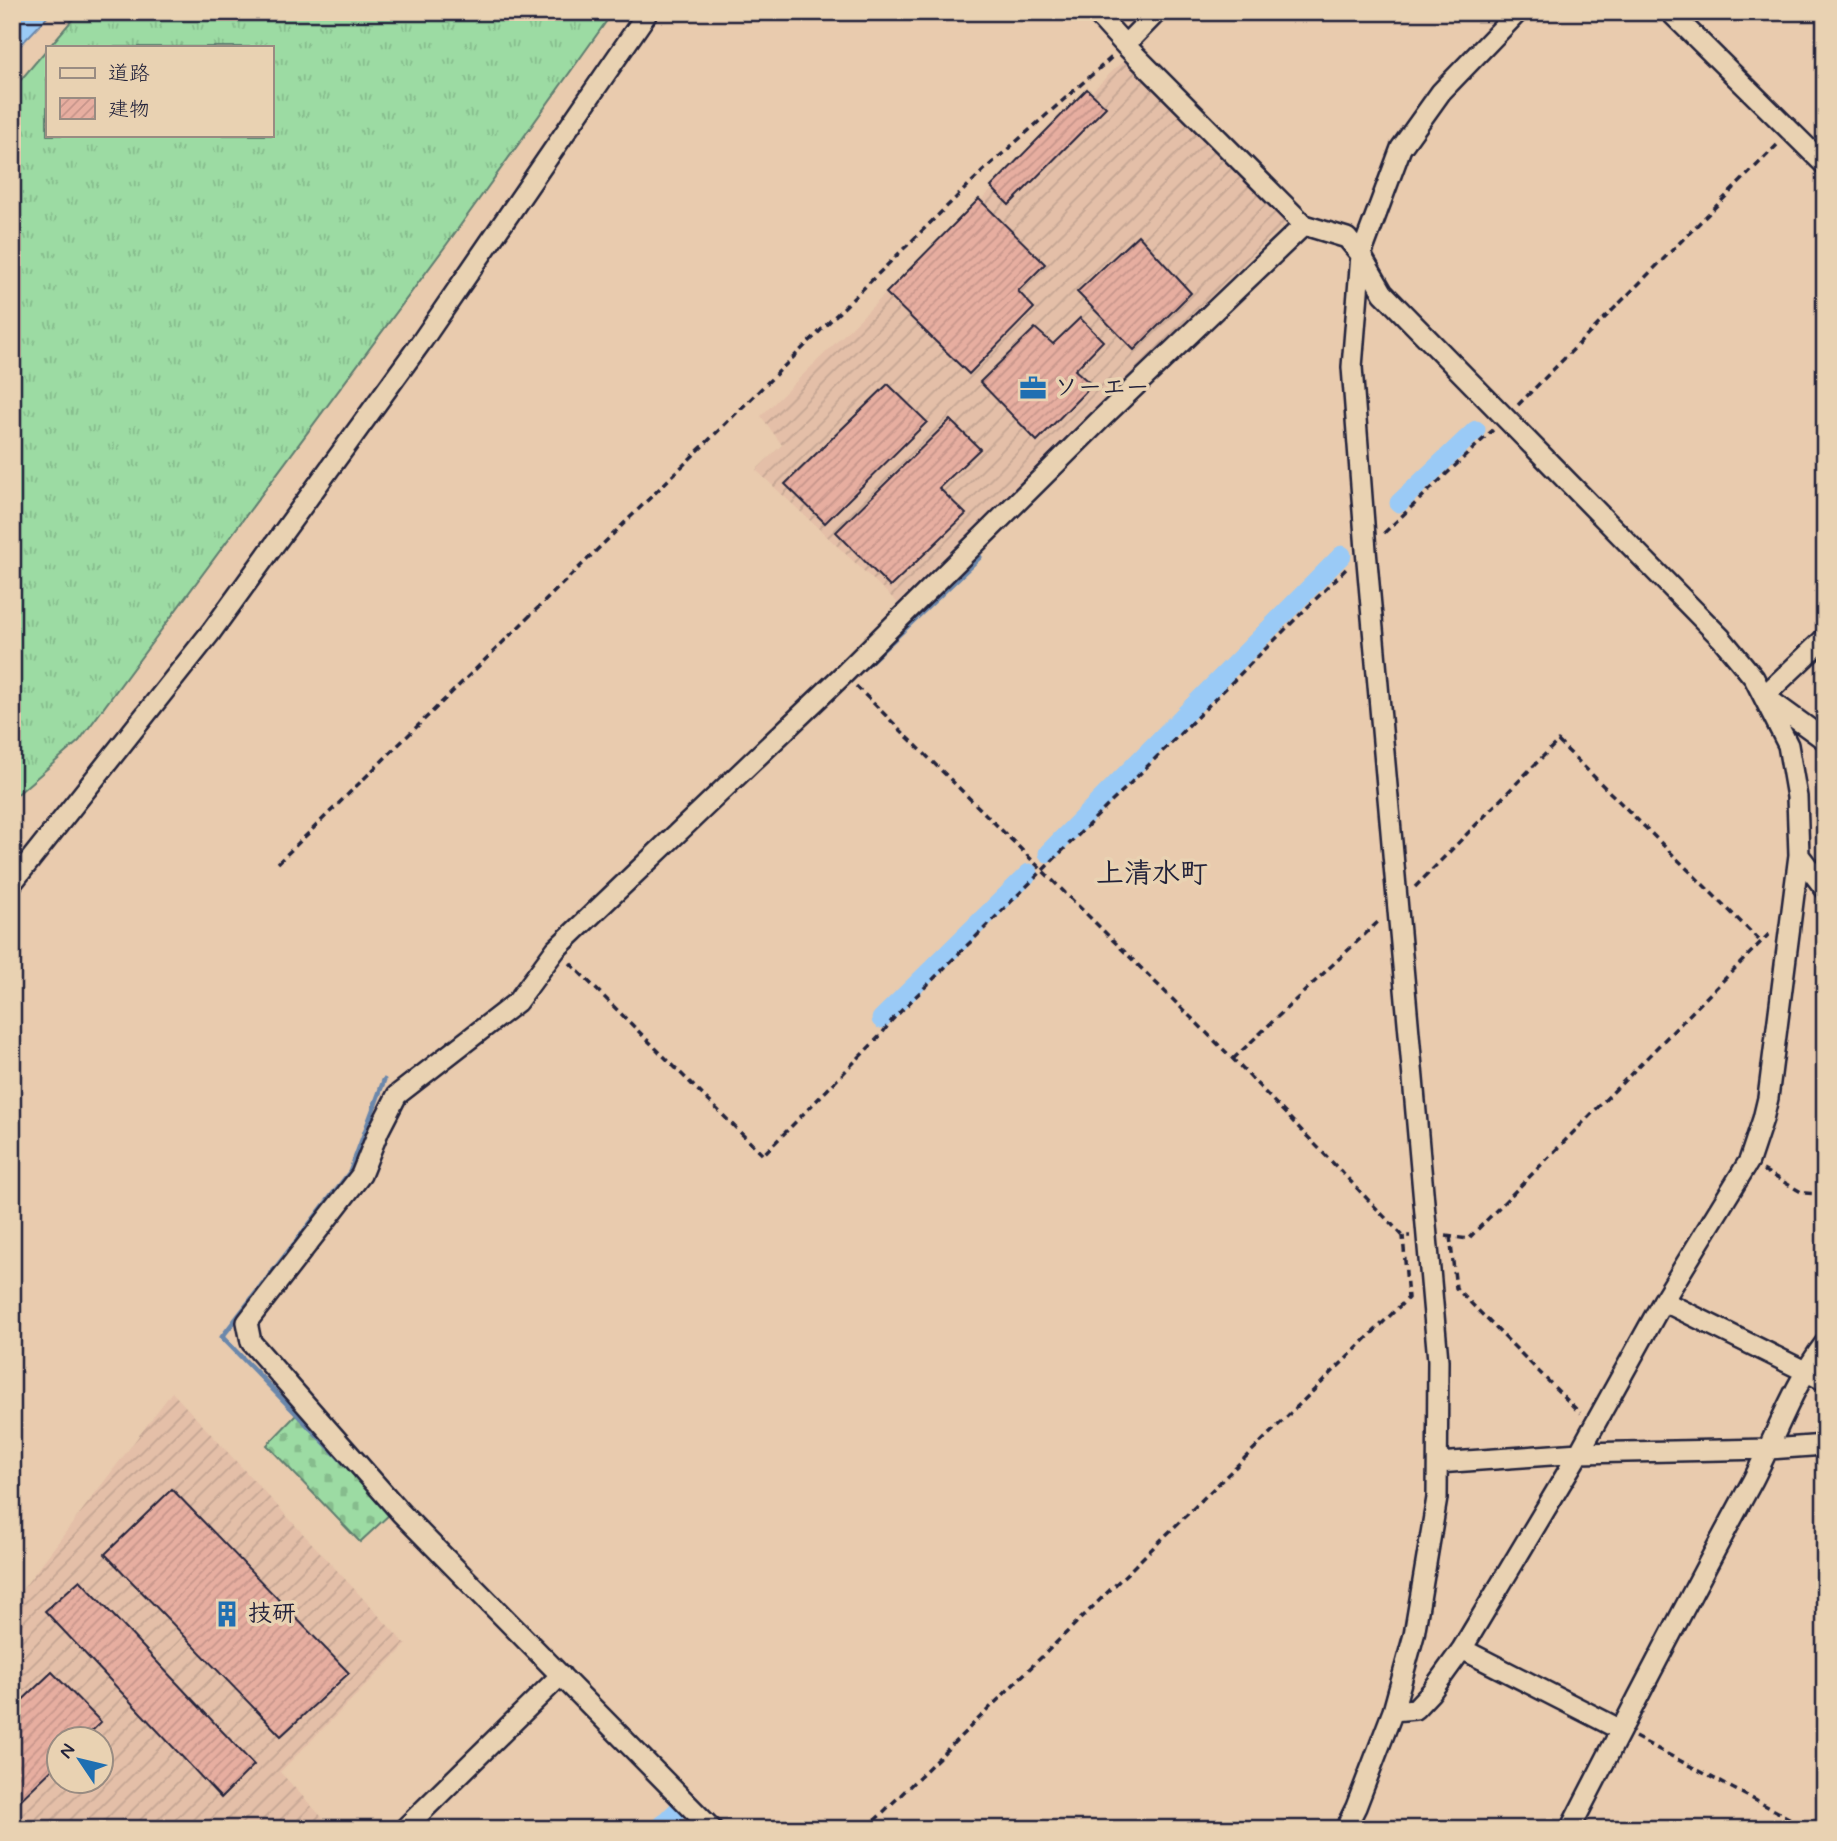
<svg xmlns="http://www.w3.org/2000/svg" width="1837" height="1841" viewBox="0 0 1837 1841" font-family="Mynerve,'Klee One',sans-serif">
<defs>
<pattern id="industrial-furrows" width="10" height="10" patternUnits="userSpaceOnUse" patternTransform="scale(1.75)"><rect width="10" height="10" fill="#e4bfa8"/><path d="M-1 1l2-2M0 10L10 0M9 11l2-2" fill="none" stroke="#c3a492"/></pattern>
<pattern id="grass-tufts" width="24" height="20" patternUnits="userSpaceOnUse" patternTransform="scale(1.75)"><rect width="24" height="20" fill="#9cdba3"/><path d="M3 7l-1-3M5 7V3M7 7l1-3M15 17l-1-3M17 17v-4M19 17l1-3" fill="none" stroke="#86bc8d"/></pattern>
<pattern id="cemetery-stones" width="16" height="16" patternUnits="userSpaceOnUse" patternTransform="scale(1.75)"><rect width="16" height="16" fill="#9cdba3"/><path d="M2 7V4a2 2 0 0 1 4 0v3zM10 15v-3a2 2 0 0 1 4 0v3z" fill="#86bc8d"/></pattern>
<pattern id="building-hatch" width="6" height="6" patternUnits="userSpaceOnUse" patternTransform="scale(1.75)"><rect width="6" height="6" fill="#e7aea0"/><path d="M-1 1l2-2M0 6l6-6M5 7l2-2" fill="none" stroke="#c6958b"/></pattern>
</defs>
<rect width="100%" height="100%" fill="#e9cbae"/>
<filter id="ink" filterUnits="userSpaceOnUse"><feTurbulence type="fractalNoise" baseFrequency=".0143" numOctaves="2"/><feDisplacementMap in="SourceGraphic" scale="14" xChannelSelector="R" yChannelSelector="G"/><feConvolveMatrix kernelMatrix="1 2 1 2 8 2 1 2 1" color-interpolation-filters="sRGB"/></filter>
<g filter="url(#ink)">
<path fill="url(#industrial-furrows)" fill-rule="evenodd" d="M 1126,58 L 1287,222 L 898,603 L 756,470 L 782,445 L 761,416 Z
M 172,1392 L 406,1645 L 280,1772 L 333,1829 L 12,1829 L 12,1603 ZM 60,1740 L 102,1740 L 102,1782 L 60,1782 Z"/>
<path fill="url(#grass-tufts)" stroke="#5f7e6f" stroke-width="2" d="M 79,12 L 613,12 L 447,244 L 79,741 L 12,799 L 12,90 L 47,49 L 47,135 L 271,135 L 271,47 L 49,47 Z"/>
<path fill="url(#cemetery-stones)" stroke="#5f7e6f" stroke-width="2" d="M 297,1414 L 390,1514 L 360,1542 L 267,1445 Z"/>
<path fill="#9acaf6" stroke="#6a87ab" stroke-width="2" d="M 12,12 L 52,12 L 12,54 Z"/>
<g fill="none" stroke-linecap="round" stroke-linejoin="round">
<path stroke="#6a87ab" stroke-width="5" d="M 866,666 L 980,557
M 357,1476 L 222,1337 L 350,1172 L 384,1080"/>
<path stroke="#9acaf6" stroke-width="19" d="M 1399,503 L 1476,430
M 1048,853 L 1342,555
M 881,1019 L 1029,873
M 658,1829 L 680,1808"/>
</g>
<path fill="url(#building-hatch)" stroke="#22223b" stroke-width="2" d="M 1087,89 L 1106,107 L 1009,205 L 991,187 Z
M 979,199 L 1045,264 L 1018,291 L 1034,308 L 969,374 L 886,293 Z
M 1138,235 L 1191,293 L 1134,350 L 1077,292 Z
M 1080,318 L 1103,341 L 1075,370 L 1092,385 L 1037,441 L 980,382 L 1035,328 L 1053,344 Z
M 888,384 L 927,422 L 825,523 L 785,484 Z
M 950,420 L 980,449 L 939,488 L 966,514 L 890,587 L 836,532 Z
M 172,1489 L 349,1673 L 281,1736 L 105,1554 Z
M 80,1580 L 254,1765 L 221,1798 L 45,1611 Z
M 52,1672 L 101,1722 L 83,1740 L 60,1740 L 60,1762 L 13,1807 L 12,1710 Z"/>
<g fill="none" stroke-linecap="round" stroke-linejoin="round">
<g stroke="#22223b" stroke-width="24">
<path id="minor" d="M 1095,12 L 1125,45 L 1304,225 L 1347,238 L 1361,255 L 1383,293 L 1721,638 L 1754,678 L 1788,745 L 1797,797 L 1799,855 L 1768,1098 L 1763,1119 L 1749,1161 L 1663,1301 L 1579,1453 L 1462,1649 L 1431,1692 L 1415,1709 L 1393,1711
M 1670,12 L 1825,165
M 1125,45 L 1157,12
M 1825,638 L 1764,696 L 1825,740
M 1799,855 L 1825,889
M 12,883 L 211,632 L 422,341 L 648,12
M 1663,1301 L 1825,1381
M 1438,1463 L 1579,1453 L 1769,1449 L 1825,1445
M 1462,1649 L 1621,1730
M 404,1829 L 561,1675
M 712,1829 L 401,1513 L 251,1342 L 247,1322 L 361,1175 L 379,1130 L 397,1095 L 517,1002 L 556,949 L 844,674 L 1103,417 L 1304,225
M 1345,1829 L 1356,1807 L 1393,1711 L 1414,1635 L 1437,1498 L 1438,1360 L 1366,550 L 1352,367 L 1361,255 L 1401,148 L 1441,92 L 1518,12
M 1570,1829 C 1630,1712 1690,1595 1753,1480 C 1776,1435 1794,1383 1825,1343"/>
</g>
<path stroke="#22223b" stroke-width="3.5" stroke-dasharray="7 5" stroke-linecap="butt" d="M 1518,405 L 1777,145
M 1384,533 L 1493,430
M 856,686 L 1233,1059 L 1403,1236 L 1410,1236
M 278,863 L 983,171 L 1112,57
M 1415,887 L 1558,741 L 1761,942
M 570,963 L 763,1155 L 881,1035 L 892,1020 L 1348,567
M 1233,1059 L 1379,921
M 1763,1170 L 1803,1193 L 1825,1194
M 1446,1236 L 1468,1239 L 1769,934
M 1450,1236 L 1456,1288 L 1580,1413
M 1635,1737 L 1810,1829
M 866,1829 L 1408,1298 L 1403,1236"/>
<use href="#minor" stroke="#e9d2b2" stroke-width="19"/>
</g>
</g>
<defs>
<g id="office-bare" transform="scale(2.1)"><path d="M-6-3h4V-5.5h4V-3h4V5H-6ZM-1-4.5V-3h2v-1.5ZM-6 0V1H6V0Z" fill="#1f6fb2" stroke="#e9d2b2" stroke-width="2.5" paint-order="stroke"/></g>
<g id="building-bare" transform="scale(2.1)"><path d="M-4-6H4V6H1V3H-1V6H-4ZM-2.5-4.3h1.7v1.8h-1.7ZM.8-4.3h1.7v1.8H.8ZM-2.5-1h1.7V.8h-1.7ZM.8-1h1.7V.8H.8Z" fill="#1f6fb2" stroke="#e9d2b2" stroke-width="2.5" paint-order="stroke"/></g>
</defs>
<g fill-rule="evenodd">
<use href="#office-bare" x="1033" y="388"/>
<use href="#building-bare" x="227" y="1614"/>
</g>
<g text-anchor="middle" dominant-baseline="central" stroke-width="7" stroke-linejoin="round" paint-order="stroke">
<g font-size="24" font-weight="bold" fill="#22223b" stroke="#e9d2b2" text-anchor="start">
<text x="1054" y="388">ソーエー</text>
<text x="248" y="1614">技研</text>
</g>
<g font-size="28" font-weight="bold" fill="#22223b" stroke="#e9d2b2">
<text x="1152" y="874">上清水町</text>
</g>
</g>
<rect width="1837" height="1841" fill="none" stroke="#e9d2b2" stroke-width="42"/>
<rect x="21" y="21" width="1795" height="1799" fill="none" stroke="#22223b" stroke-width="2.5" filter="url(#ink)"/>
<rect x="46" y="46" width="228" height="91" fill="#e9d2b2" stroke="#998c82" stroke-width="2"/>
<rect x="60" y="68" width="35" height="10" fill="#e9d2b2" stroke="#998c82" stroke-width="2"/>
<text x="108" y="80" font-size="21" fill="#22223b">道路</text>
<rect x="60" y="98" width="35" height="21" fill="url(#building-hatch)" stroke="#998c82" stroke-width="2"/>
<text x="108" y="116" font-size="21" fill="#22223b">建物</text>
<g transform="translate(80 1760) rotate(305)"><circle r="33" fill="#e9d2b2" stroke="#998c82" stroke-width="2"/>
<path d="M0-5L12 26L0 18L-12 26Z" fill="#1f6fb2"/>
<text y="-10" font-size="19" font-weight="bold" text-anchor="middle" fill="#22223b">N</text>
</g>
</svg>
